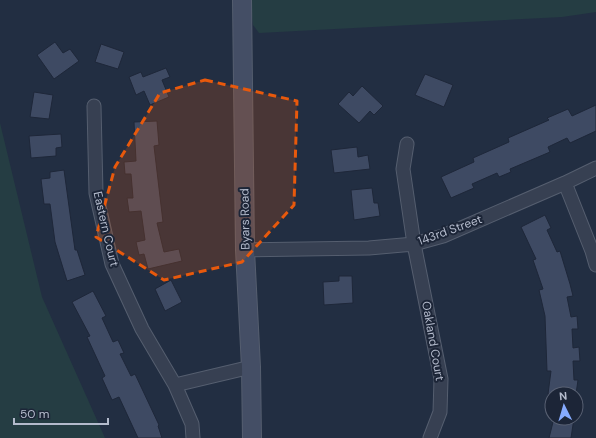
<svg xmlns="http://www.w3.org/2000/svg" width="596" height="438" viewBox="0 0 596 438" font-family="'DM Sans',sans-serif">
<rect width="100%" height="100%" fill="#222e42"/>
<path fill="#253d43" d="M 250,0 L 596,0 L 596,12 L 562,17 L 259,33 L 253,25 Z
M 0,123 L 42,297 L 105,438 L 0,438 Z"/>
<path fill="#3e4a63" stroke="#1e2739" d="M 55,42 L 63,53 L 70,49 L 79,61 L 54,79 L 37,55 Z
M 101,44 L 124,52 L 118,69 L 95,62 Z
M 166,68 L 170,77 L 162,80 L 169,97 L 150,105 L 144,91 L 136,95 L 129,77 L 141,72 L 143,77 Z
M 425,74 L 453,85 L 444,107 L 415,95 Z
M 362,86 L 383,106 L 374,115 L 370,111 L 359,123 L 338,104 L 349,92 L 353,96 Z
M 34,92 L 53,95 L 49,119 L 30,117 Z
M 596,105 L 596,131 L 570,143 L 567,138 L 548,147 L 550,152 L 510,169 L 511,172 L 499,177 L 497,173 L 472,184 L 474,188 L 451,198 L 441,177 L 474,162 L 473,158 L 509,142 L 508,138 L 549,120 L 547,118 L 568,109 L 572,116 Z
M 157,121 L 159,145 L 154,146 L 163,222 L 157,223 L 164,252 L 179,249 L 182,261 L 148,269 L 144,254 L 139,255 L 136,242 L 145,240 L 141,211 L 129,212 L 127,198 L 133,198 L 131,174 L 125,174 L 124,162 L 136,161 L 134,122 Z
M 61,134 L 62,147 L 56,148 L 56,156 L 31,158 L 29,136 Z
M 357,147 L 358,157 L 368,155 L 370,169 L 334,173 L 331,150 Z
M 64,170 L 75,250 L 77,250 L 85,275 L 67,281 L 55,242 L 50,204 L 44,204 L 41,179 L 50,178 L 50,172 Z
M 372,188 L 374,203 L 378,203 L 380,216 L 354,220 L 351,190 Z
M 545,215 L 551,228 L 547,230 L 557,252 L 560,251 L 570,284 L 573,296 L 567,297 L 571,317 L 577,316 L 578,329 L 572,329 L 573,348 L 579,347 L 580,361 L 573,361 L 574,380 L 578,380 L 576,394 L 548,394 L 551,371 L 547,371 L 545,316 L 539,290 L 543,289 L 533,260 L 536,259 L 521,227 Z
M 339,276 L 352,276 L 353,303 L 324,305 L 323,282 L 339,281 Z
M 171,280 L 182,302 L 165,311 L 155,289 Z
M 93,291 L 106,316 L 102,318 L 113,342 L 118,340 L 124,353 L 120,354 L 131,376 L 135,374 L 159,425 L 158,426 L 162,438 L 138,438 L 119,397 L 112,400 L 102,378 L 105,376 L 87,337 L 90,336 L 72,302 Z
M 554,418 L 574,418 L 571,438 L 549,438 Z"/>
<g fill="none" stroke-linecap="round" stroke-linejoin="round">
<g stroke="#555e6f" stroke-width="15">
<path id="street" d="M 94,106 L 96,193 L 112,264 L 142,329 L 175,385
M 407,144 L 403,169 L 414,244 L 441,379 L 440,412 L 430,438
M 565,183 L 592,251 L 596,265
M 245,250 L 369,248 L 414,244 L 443,236 L 565,183 L 596,168
M 193,438 L 192,424 L 175,385 L 251,367"/>
</g>
<g stroke="#555e6f" stroke-width="20">
<path id="secondary" d="M 242,0 L 245,250 L 251,367 L 252,438"/>
</g>
<use href="#street" stroke="#374052" stroke-width="13"/>
<use href="#secondary" stroke="#444e65" stroke-width="18"/>
</g>
<path fill="#e8590c" fill-opacity="0.2" stroke="#e8590c" stroke-width="3" stroke-dasharray="8 5" stroke-linejoin="round" d="M 205,80 L 297,101 L 294,205 L 242,262 L 164,280 L 96,237 L 115,167 L 160,93 Z"/>
<g text-anchor="middle" dominant-baseline="central" stroke-width="4" stroke-linejoin="round" paint-order="stroke">
<g font-size="12" fill="#b4bbcc" stroke="#1c2537">
<text transform="translate(245 219) rotate(-91)">Byars Road</text>
<text transform="translate(106 229) rotate(77)">Eastern Court</text>
<text transform="translate(450 230) rotate(-20)">143rd Street</text>
<text transform="translate(433 341) rotate(80)">Oakland Court</text>
</g>
</g>
<g transform="translate(564 406) rotate(355)"><circle r="19" fill="#1c2537" stroke="#596173"/>
<path d="M0-3L7 15L0 10L-7 15Z" fill="#86abff"/>
<text y="-6" font-size="11" font-weight="bold" text-anchor="middle" fill="#b4bbcc">N</text>
</g>
<path d="M14 418v6h94v-6" fill="none" stroke="#b4bbcc" stroke-width="2"/>
<text x="20" y="418" font-size="12" fill="#b4bbcc" stroke="#1c2537" stroke-width="3" paint-order="stroke">50 m</text>
</svg>
